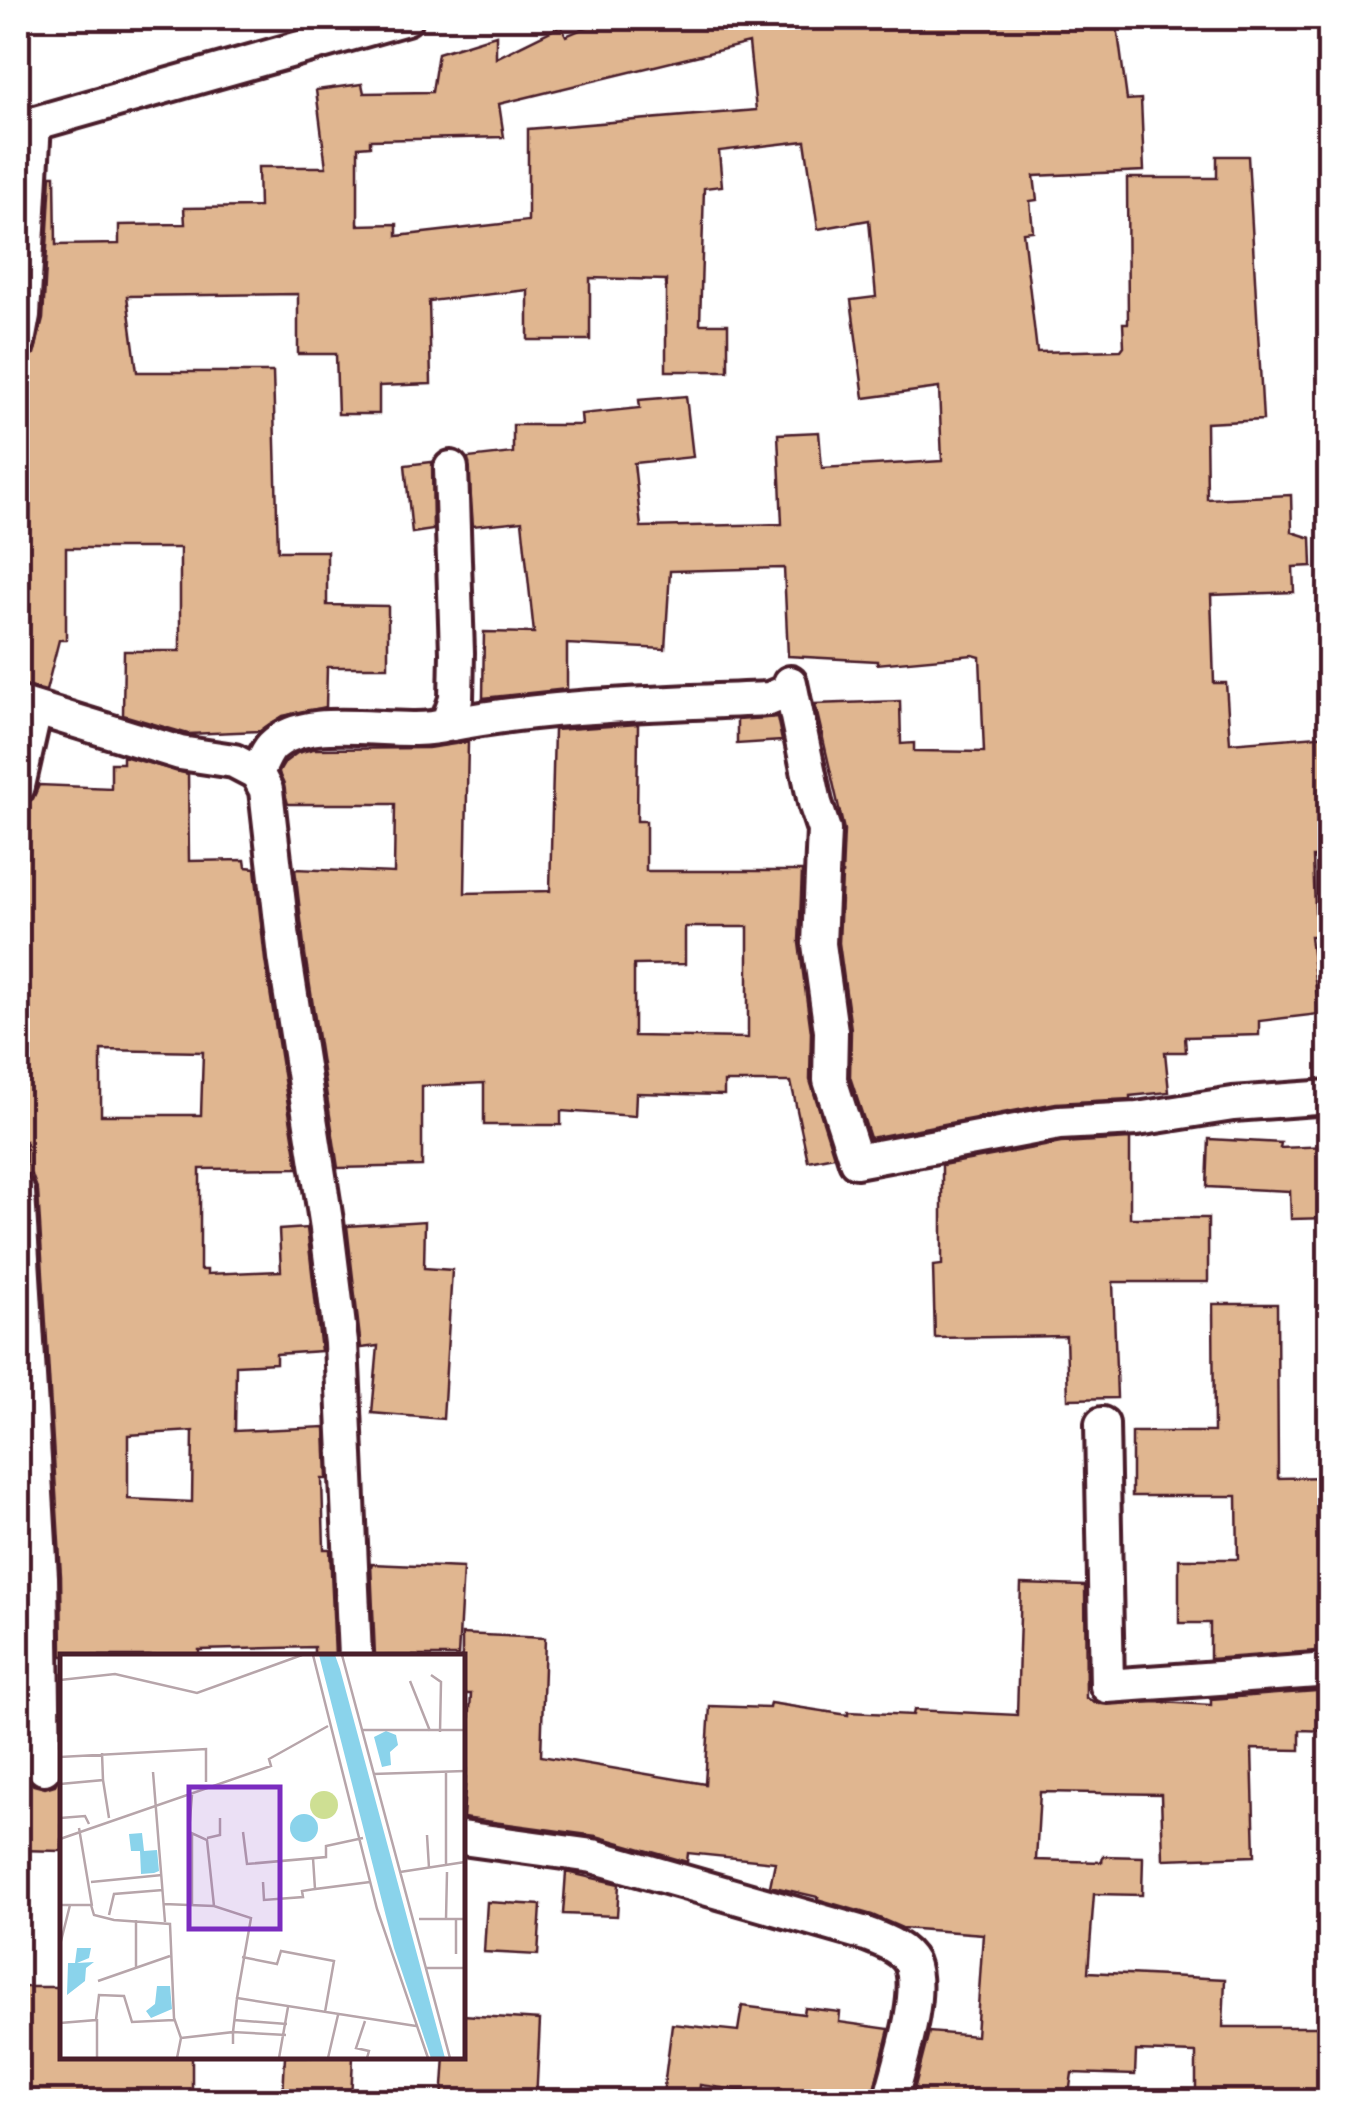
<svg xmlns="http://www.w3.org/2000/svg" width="1347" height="2119" viewBox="0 0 1347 2119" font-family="'Comic Neue',sans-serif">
<rect width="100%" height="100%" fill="#fff"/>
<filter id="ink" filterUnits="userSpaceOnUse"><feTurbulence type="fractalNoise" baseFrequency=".01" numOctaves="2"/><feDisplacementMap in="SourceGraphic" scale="20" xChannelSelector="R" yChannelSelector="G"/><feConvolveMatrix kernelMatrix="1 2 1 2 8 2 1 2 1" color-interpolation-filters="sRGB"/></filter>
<g filter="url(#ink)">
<path fill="#e0b690" stroke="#4a1f2b" stroke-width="2.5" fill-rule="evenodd" d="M 608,18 L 1116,18 L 1127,100 L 1141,99 L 1144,171 L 1034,176 L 1037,200 L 1030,201 L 1033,231 L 1023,232 L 1037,352 L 1121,350 L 1124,346 L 1123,323 L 1128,323 L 1127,178 L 1217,178 L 1217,156 L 1248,156 L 1263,420 L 1206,423 L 1207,499 L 1291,495 L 1292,532 L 1311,538 L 1312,566 L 1293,567 L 1294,592 L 1211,595 L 1214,683 L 1226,683 L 1230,743 L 1330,735 L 1330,857 L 1313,857 L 1316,936 L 1310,936 L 1319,1014 L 1259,1021 L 1259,1035 L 1185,1037 L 1186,1052 L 1165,1052 L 1169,1092 L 1130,1096 L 1130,1099 L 1056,1103 L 870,1138 L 850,1077 L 851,1029 L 839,943 L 844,830 L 815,704 L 900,701 L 901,744 L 914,743 L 914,751 L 984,752 L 980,657 L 973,655 L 877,664 L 877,661 L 788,656 L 784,568 L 670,571 L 665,649 L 567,644 L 567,689 L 483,698 L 484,632 L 534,633 L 522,521 L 473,526 L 468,458 L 513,453 L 513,425 L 582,425 L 581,414 L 640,408 L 639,400 L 686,396 L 693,457 L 634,463 L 641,527 L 782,524 L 778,434 L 819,432 L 822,468 L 942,461 L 939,388 L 864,398 L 851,300 L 876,297 L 869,220 L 818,229 L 805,141 L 719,151 L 722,186 L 704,188 L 700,324 L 728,324 L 728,371 L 666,371 L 666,280 L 590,278 L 590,340 L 528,340 L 528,290 L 429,301 L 431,384 L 379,386 L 379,414 L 338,414 L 336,354 L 298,354 L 298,294 L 127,296 L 137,372 L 273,372 L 278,551 L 327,551 L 327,605 L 388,606 L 388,667 L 327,667 L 326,707 L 283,716 L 260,731 L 188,734 L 123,715 L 124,651 L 180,651 L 180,548 L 66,548 L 66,640 L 59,640 L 46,691 L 18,684 L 18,362 L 34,354 L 43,319 L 51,175 L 55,175 L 56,245 L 119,244 L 119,225 L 185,224 L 184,208 L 259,207 L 258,167 L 326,167 L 316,90 L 362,84 L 364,93 L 432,92 L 438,53 L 496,35 L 496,58 L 561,26 L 566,36 ZM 749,43 L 756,110 L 528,129 L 528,221 L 397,236 L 397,224 L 358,225 L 358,147 L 370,146 L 370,140 L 504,137 L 499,104 Z
M 432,462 L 433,530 L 412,533 L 405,465 Z
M 777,717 L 782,741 L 737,744 L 737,720 Z
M 638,724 L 637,821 L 646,821 L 646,871 L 802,871 L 799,943 L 811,1032 L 810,1080 L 834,1156 L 808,1161 L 791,1082 L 724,1082 L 724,1095 L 636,1093 L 635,1116 L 561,1111 L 561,1125 L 484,1125 L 484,1083 L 422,1086 L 422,1166 L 338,1168 L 305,954 L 295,869 L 394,873 L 395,804 L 288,804 L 279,772 L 285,762 L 297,753 L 313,749 L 428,748 L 468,742 L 465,893 L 550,891 L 554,730 ZM 685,927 L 748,927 L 748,1038 L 634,1036 L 634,965 L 685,964 Z
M 123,756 L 188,774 L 189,861 L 245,860 L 246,867 L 255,868 L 265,960 L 298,1168 L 200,1169 L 200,1270 L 207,1270 L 207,1274 L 281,1271 L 279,1230 L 307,1228 L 321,1351 L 276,1354 L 276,1363 L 236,1365 L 235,1431 L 325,1427 L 327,1479 L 322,1479 L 324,1549 L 330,1549 L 335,1656 L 314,1656 L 314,1647 L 199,1650 L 199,1656 L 62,1656 L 61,1576 L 38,1191 L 32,1175 L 26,1174 L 26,1141 L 22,1141 L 18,1058 L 18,853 L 21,853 L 23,805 L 33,799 L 39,785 L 111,788 L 111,763 L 123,763 ZM 101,1050 L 203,1052 L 201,1115 L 101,1115 ZM 193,1431 L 192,1502 L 128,1499 L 128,1435 Z
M 1130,1139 L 1130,1218 L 1208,1218 L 1208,1282 L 1113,1282 L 1117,1398 L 1068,1399 L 1066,1336 L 935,1338 L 933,1266 L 942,1265 L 942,1165 L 1061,1143 Z
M 1209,1139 L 1281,1143 L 1280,1148 L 1330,1146 L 1330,1218 L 1291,1219 L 1290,1191 L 1207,1187 Z
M 425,1221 L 424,1268 L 452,1270 L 443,1419 L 372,1413 L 378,1346 L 361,1348 L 347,1226 Z
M 1213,1304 L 1277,1304 L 1278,1478 L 1330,1477 L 1330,1650 L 1210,1659 L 1210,1623 L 1179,1623 L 1179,1559 L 1238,1559 L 1237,1496 L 1132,1496 L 1132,1432 L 1214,1432 Z
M 371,1564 L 463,1568 L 458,1656 L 375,1656 Z
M 1021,1584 L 1085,1586 L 1086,1698 L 1099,1704 L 1161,1702 L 1211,1705 L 1211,1699 L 1330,1690 L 1330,1731 L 1300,1730 L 1300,1750 L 1252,1749 L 1255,1856 L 1163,1859 L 1161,1794 L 1040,1792 L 1036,1860 L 1102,1862 L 1103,1856 L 1143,1857 L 1142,1895 L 1094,1894 L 1088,1972 L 1225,1979 L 1223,2027 L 1330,2027 L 1330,2102 L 1196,2102 L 1196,2053 L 1136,2051 L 1135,2075 L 1072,2073 L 1068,2102 L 911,2102 L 929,2032 L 976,2036 L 983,1934 L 902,1928 L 872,1915 L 817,1899 L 818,1897 L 770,1886 L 775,1862 L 688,1853 L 687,1862 L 596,1836 L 463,1818 L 471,1694 L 462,1694 L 462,1634 L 545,1638 L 541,1756 L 705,1784 L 710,1706 L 769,1708 L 770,1703 L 848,1715 L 848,1712 L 913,1715 L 914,1710 L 1017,1715 Z
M 18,1673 L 23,1673 L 26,1777 L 33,1785 L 45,1788 L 55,1785 L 62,1774 L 62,1851 L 18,1850 Z
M 566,1872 L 619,1884 L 617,1916 L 563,1914 Z
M 487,1902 L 541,1905 L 538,1955 L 484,1952 Z
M 18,1987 L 62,1987 L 62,2056 L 192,2056 L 192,2091 L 109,2090 L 109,2102 L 18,2102 Z
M 742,2006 L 804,2014 L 805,2008 L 840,2012 L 839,2022 L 889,2029 L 871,2102 L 840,2102 L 841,2097 L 779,2089 L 778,2096 L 700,2085 L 698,2102 L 662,2102 L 672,2024 L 738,2031 Z
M 462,2015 L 540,2020 L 536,2102 L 442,2102 L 445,2056 L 462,2056 Z
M 285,2056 L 353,2056 L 351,2100 L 283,2097 Z"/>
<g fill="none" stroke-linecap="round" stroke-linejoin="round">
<g stroke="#4a1f2b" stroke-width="40">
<path id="street" d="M 18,128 L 406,18
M 18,342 L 23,315 L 34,123
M 790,683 L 815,803 L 824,830 L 819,944 L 831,1031 L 830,1080 L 856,1161 L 1059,1123 L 1137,1119 L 1233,1104 L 1330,1097
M 18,703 L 180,753 L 234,761 L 257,773 L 266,790 L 285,957 L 326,1221 L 341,1343 L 355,1656
M 447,725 C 554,704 661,704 769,699 L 791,690
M 257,773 C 261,765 266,752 272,746 C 311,709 399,739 447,725 L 456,699 L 457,653 L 451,468
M 18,786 L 35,710
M 18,1192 L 41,1577 L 44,1768
M 1102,1424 L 1107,1686 L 1330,1670
M 462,1838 L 593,1856 L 866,1934 C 881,1940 903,1947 911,1963 C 924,1996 898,2068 890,2102"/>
</g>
<use href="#street" stroke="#fff" stroke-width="32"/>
</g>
</g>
<g transform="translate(60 1654)">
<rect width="405" height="405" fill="#fff"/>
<path d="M250 151a14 14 0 1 1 28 0a14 14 0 1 1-28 0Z" fill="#cedf93"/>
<path d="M 259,1 L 275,1 L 280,15 L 385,404 L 371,404 L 334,294 ZM 326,77 L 336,81 L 338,91 L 330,98 L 331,111 L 322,113 L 314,83 ZM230 174a14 14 0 1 1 28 0a14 14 0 1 1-28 0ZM 82,179 L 84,197 L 97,196 L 99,217 L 94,219 L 81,220 L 80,197 L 71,197 L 69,180 ZM 17,294 L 31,294 L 29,304 L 17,309 L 34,308 L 26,314 L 25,327 L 7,341 L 8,309 L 15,309 ZM 97,332 L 110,332 L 112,355 L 91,364 L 86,357 L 95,350 Z" fill="#8ad3eb"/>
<path fill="none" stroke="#b7a5aa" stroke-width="2.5" d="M 253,1 L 317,255 L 368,404M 282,1 L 390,404M 371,21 L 381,28 L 380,78M 0,26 L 55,20 L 137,39 L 242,1M 350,27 L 370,77M 303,76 L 405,76M 0,103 L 146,95 L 146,128M 93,118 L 105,268M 313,120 L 405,117M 43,126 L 49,164M 0,130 L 43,126 L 42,99M 132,141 L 129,178 L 147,186 L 154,252M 0,164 L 25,162 L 29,170M 19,174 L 32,252M 183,178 L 187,210 L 266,203 L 266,192 L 303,184M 132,180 L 132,251M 367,181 L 369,214M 147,184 L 160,181 L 160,164M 0,185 L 211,112 L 209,105 L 268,72M 253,204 L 255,235 L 310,228M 386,211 L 386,118M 340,218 L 405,208M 31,228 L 102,221M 203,228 L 204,246 L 243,243 L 242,237 L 255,235M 104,250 L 154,252 L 191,264 L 177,344 L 356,372M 0,251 L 31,251 L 34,261 L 54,266 L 110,270 L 114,364 L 121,384 L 117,404M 49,261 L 54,240 L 103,236M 359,265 L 405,265M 386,265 L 387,218M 0,291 L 10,251M 396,300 L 396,265M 182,303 L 217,310 L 221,297 L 274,307 L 265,358M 76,313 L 76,266M 365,314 L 405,314M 38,327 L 110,302M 37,365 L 37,404M 174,366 L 227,370M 305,367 L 296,394 L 309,397 L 307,404M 0,369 L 36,366 L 39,341 L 64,342 L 72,368 L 114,366M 121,384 L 173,378 L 177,344M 173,390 L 173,378 L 226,381M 219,404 L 228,353M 268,404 L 278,361"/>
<path fill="#7b2cbf" fill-opacity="0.15" stroke="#7b2cbf" stroke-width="5" d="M 129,133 L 220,133 L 220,275 L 129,275 Z"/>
<rect width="405" height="405" fill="none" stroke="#4a1f2b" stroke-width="5"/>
</g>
<rect width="1347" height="2119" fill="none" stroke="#fff" stroke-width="60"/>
<rect x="30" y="30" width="1287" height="2059" fill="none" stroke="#4a1f2b" stroke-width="4" filter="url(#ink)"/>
</svg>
